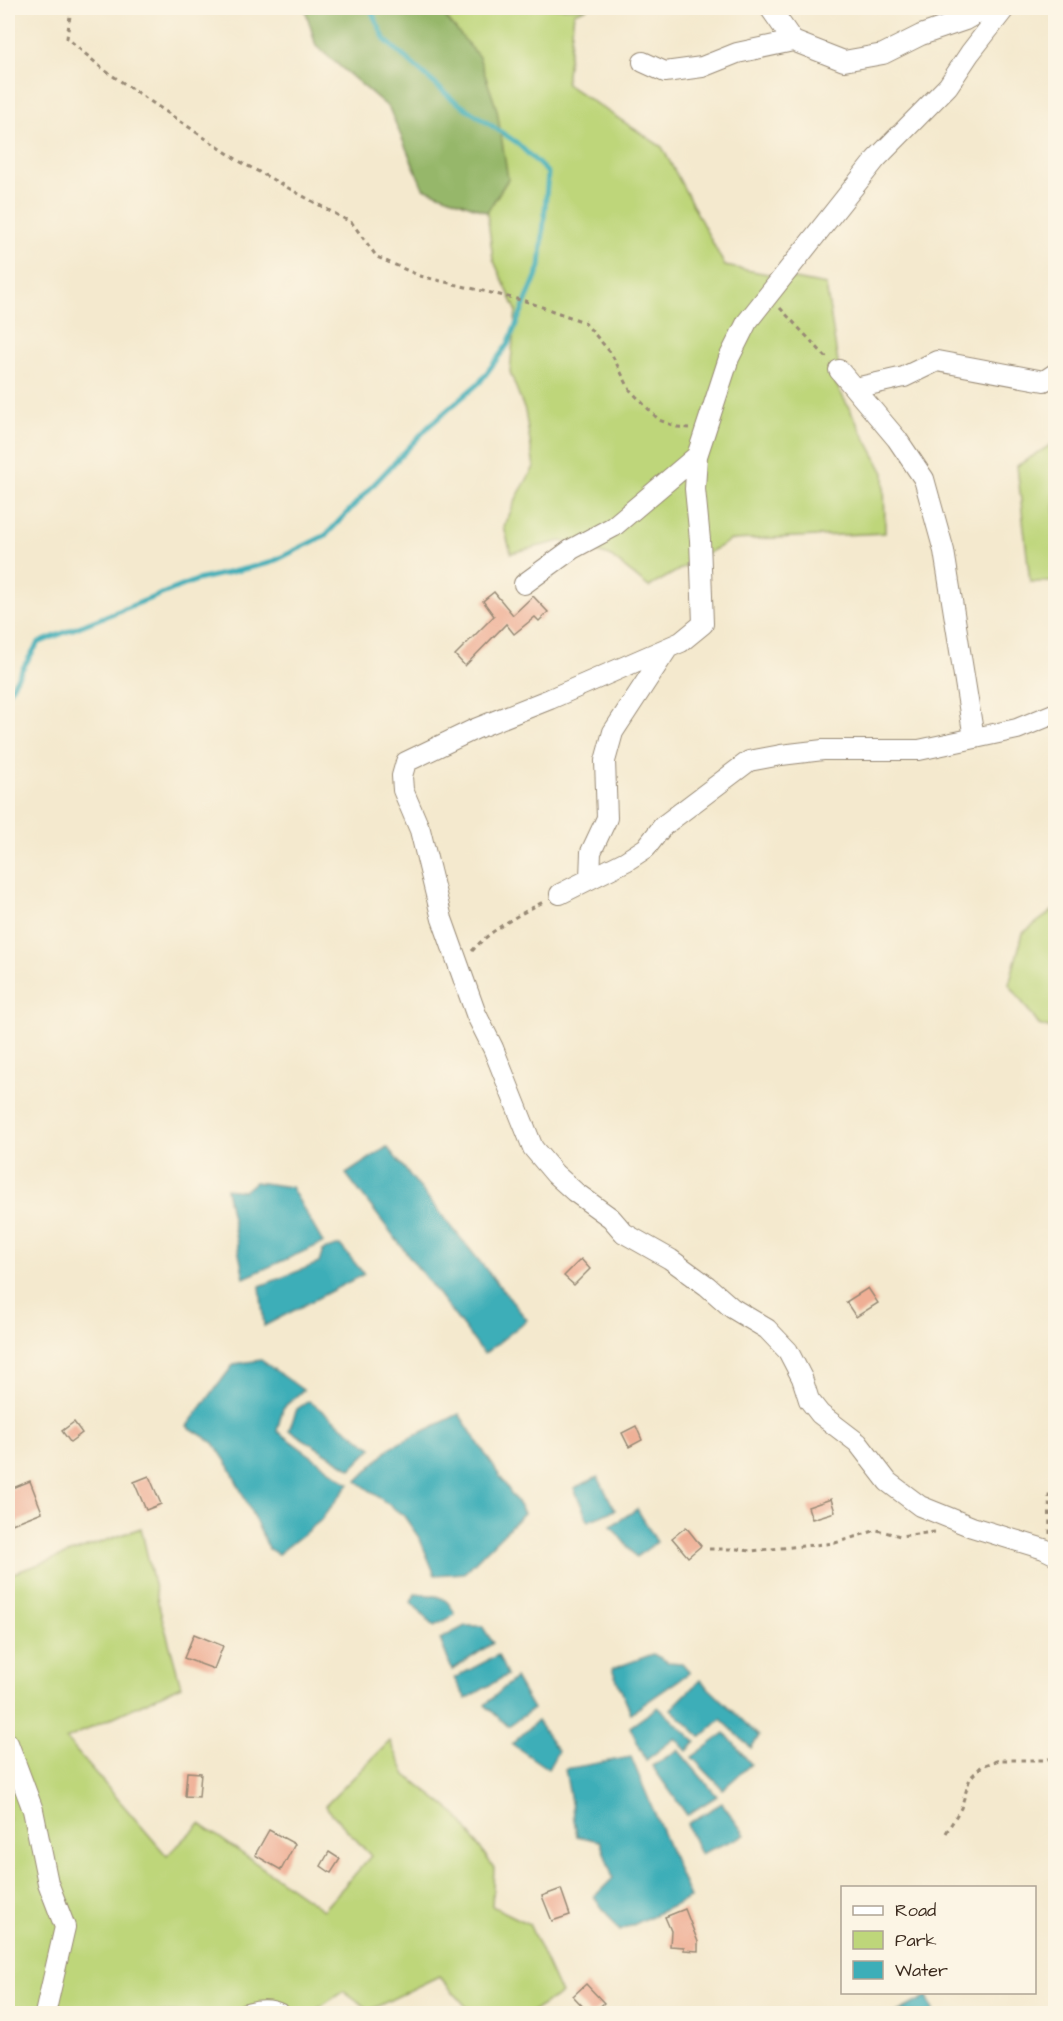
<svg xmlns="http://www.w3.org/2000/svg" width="1063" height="2021" viewBox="0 0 1063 2021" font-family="'Architects Daughter',sans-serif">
<rect width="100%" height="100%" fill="#fcf5e5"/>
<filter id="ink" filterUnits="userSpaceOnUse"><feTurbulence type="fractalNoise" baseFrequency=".0167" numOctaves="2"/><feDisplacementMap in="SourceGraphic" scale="12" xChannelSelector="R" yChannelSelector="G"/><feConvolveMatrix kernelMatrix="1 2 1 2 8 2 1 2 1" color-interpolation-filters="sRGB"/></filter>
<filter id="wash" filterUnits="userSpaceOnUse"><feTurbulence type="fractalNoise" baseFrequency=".008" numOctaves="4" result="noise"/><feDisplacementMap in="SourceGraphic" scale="24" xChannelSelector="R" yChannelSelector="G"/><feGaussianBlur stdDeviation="1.35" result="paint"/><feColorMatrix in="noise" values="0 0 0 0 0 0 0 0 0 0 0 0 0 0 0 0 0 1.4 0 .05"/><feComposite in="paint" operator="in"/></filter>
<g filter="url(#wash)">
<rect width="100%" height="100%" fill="#f4e9ce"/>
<path fill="#bed67a" stroke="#7c804c" stroke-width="1.5" d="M 438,8 L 588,8 L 574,13 L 566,84 L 662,147 L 725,266 L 826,285 L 839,370 L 836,384 L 884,473 L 885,533 L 731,540 L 649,587 L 610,556 L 561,541 L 511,553 L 504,527 L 517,497 L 534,467 L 525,411 L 510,372 L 516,310 L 493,259 L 487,212 L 508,179 Z
M 1055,442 L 1055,582 L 1030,582 L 1017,466 Z
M 1055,909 L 1055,1030 L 1039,1025 L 1009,984 L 1023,933 Z
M 141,1528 L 160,1610 L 181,1686 L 66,1739 L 167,1856 L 200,1824 L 323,1910 L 371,1856 L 325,1806 L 390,1741 L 406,1775 L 458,1816 L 494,1868 L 492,1906 L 529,1924 L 561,1994 L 530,2013 L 472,2013 L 439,1976 L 370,2010 L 344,1991 L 311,2013 L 8,2013 L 8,1575 Z"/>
<path fill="#96b76a" stroke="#687044" stroke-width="1.5" d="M 305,8 L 438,8 L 479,57 L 497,110 L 508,179 L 487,212 L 423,188 L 389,108 L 316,46 Z"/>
<path fill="#3daeb8" stroke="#3c6c6b" stroke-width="1.5" d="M 387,1147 L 527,1320 L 484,1354 L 346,1174 Z
M 255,1182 L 291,1187 L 323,1243 L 244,1278 L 226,1189 L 244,1191 Z
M 340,1245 L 364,1274 L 264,1326 L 260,1286 L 319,1263 L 323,1250 Z
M 261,1360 L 303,1390 L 283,1408 L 277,1431 L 349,1484 L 320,1521 L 278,1554 L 269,1549 L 229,1466 L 214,1443 L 187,1426 L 234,1364 Z
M 309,1401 L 372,1448 L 351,1469 L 289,1430 L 297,1409 Z
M 459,1414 L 524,1513 L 464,1573 L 435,1575 L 420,1539 L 404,1516 L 357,1481 L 391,1447 Z
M 598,1477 L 615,1510 L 588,1521 L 574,1488 Z
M 637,1509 L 657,1542 L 636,1557 L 611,1526 Z
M 415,1594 C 435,1595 448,1595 455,1615 L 434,1626 L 411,1602 Z
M 465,1626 L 482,1626 L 493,1643 L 452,1670 L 440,1639 Z
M 653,1654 L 668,1662 L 682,1663 L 690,1672 L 631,1713 L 612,1669 Z
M 498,1655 L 507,1675 L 466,1699 L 454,1678 Z
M 515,1678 L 533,1709 L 508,1726 L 485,1705 Z
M 700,1680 L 759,1736 L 751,1748 L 721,1719 L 701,1737 L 671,1709 Z
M 658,1707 L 696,1742 L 687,1751 L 675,1738 L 646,1760 L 630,1727 Z
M 537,1721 L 558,1751 L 548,1769 L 512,1744 Z
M 725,1733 L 751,1764 L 723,1789 L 692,1757 Z
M 678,1750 L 717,1796 L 687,1815 L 652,1766 Z
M 631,1757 L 690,1898 L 620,1931 L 594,1897 L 613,1878 L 600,1841 L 577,1836 L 565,1769 Z
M 722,1803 L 745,1835 L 700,1854 L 687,1824 Z
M 927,1996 L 934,2013 L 896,2013 Z"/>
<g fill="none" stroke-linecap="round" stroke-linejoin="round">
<path stroke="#3daeb8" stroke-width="5" d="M 8,693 L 38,643 L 197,580 L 270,563 L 326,535 L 430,425 L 480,382 L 508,344 L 540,267 L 548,173 L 516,142 L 452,99 L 385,40 L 370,8"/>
</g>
<g id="blocks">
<path fill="#efaf95" d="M 494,592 L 513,615 L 533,596 L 548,612 L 539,621 L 535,617 L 514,634 L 506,624 L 465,666 L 455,655 L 494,616 L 483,601 Z
M 581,1259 L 590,1269 L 574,1285 L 564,1276 Z
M 868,1288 L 878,1303 L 856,1317 L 846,1302 Z
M 74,1422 L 82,1433 L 70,1442 L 62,1431 Z
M 636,1426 L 642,1440 L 629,1447 L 622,1433 Z
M 149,1476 L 161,1504 L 146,1510 L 134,1482 Z
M 30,1481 L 42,1512 L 12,1524 L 8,1514 L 8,1490 Z
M 831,1499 L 835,1512 L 812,1519 L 808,1507 Z
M 686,1527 L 701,1546 L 688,1557 L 672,1538 Z
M 194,1634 L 223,1646 L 214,1669 L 184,1658 Z
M 187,1772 L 201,1773 L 199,1797 L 185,1796 Z
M 269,1830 L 295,1844 L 281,1870 L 255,1855 Z
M 329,1852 L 340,1859 L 331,1873 L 321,1866 Z
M 561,1889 L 570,1915 L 552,1921 L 542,1896 Z
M 685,1909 L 698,1942 L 698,1951 L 684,1950 L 684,1947 L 670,1946 L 671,1931 L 665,1917 Z
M 586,1984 L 604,2003 L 593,2013 L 589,2013 L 573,1996 Z"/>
</g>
</g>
<g filter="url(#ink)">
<use href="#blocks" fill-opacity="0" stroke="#988a76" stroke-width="1.5"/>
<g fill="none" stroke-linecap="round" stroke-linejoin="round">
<g stroke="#988a76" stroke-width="22">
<path id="minor" d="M 770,8 L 793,41
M 1005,8 L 970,53 L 948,86 L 876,159 L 747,322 L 729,358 L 697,456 L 695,489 L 700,540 L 703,624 L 681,642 L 550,699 L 475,729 L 406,762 L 402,776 L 403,790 L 420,830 L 442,919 L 476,1014 L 493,1048 L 533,1148 L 555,1174 L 575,1192 L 611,1218 L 624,1233 L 670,1259 L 707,1286 L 732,1308 L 767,1329 L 788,1351 L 802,1378 L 809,1400 L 820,1414 L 858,1443 L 888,1482 L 920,1506 L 972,1527 L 1044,1549 L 1056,1555
M 643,62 L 665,72 L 702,67 L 737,53 L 793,41 L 844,61 L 883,54 L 921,35 L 965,20 L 986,8
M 839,370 L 897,439 L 924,479 L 944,551 L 974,738
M 855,388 L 904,377 L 937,361 L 1044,381 L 1056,373
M 524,584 L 572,549 L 613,527 L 697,456
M 590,878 L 591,852 L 607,818 L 605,761 L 613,732 L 668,648
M 560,894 L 626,861 L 646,848 L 663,826 L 749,761 L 781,755 L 823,750 L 919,750 L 1017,729 L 1056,713
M 8,1743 L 33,1810 L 48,1883 L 65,1927 L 45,2014
M 244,2014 C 256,2010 269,2008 280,2014"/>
</g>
<path stroke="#988a76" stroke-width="3" stroke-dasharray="4.5 4.5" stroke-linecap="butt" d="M 71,8 L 67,38 L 104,70 L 239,161 L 352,223 L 377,257 L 420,276 L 525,301 L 584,322 L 611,353 L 630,390 L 659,420 L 677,427 L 689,428
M 780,308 L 827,358
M 472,951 C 490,930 520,914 545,901
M 1050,1534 L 1049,1492 L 1056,1477
M 709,1549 L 738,1549 L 750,1551 L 835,1543 L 877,1530 L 900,1536 L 935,1532
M 946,1833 L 961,1808 L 970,1778 L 982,1766 L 999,1760 L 1045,1760 L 1056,1757"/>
<use href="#minor" stroke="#fff" stroke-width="20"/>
</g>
</g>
<rect width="1063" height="2021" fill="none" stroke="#fcf5e5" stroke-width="30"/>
<rect x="841" y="1886" width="195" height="108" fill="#fcf5e5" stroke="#afa495" stroke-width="1.5"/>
<rect x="853" y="1906" width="30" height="9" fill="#ffffff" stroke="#afa495" stroke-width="1.5"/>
<text x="895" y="1916" font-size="18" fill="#3b2a1e">Road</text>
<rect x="853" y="1931" width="30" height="18" fill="#bed67a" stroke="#afa495" stroke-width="1.5"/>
<text x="895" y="1946" font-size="18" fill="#3b2a1e">Park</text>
<rect x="853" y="1961" width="30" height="18" fill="#3daeb8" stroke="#afa495" stroke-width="1.5"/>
<text x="895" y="1976" font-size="18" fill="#3b2a1e">Water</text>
</svg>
